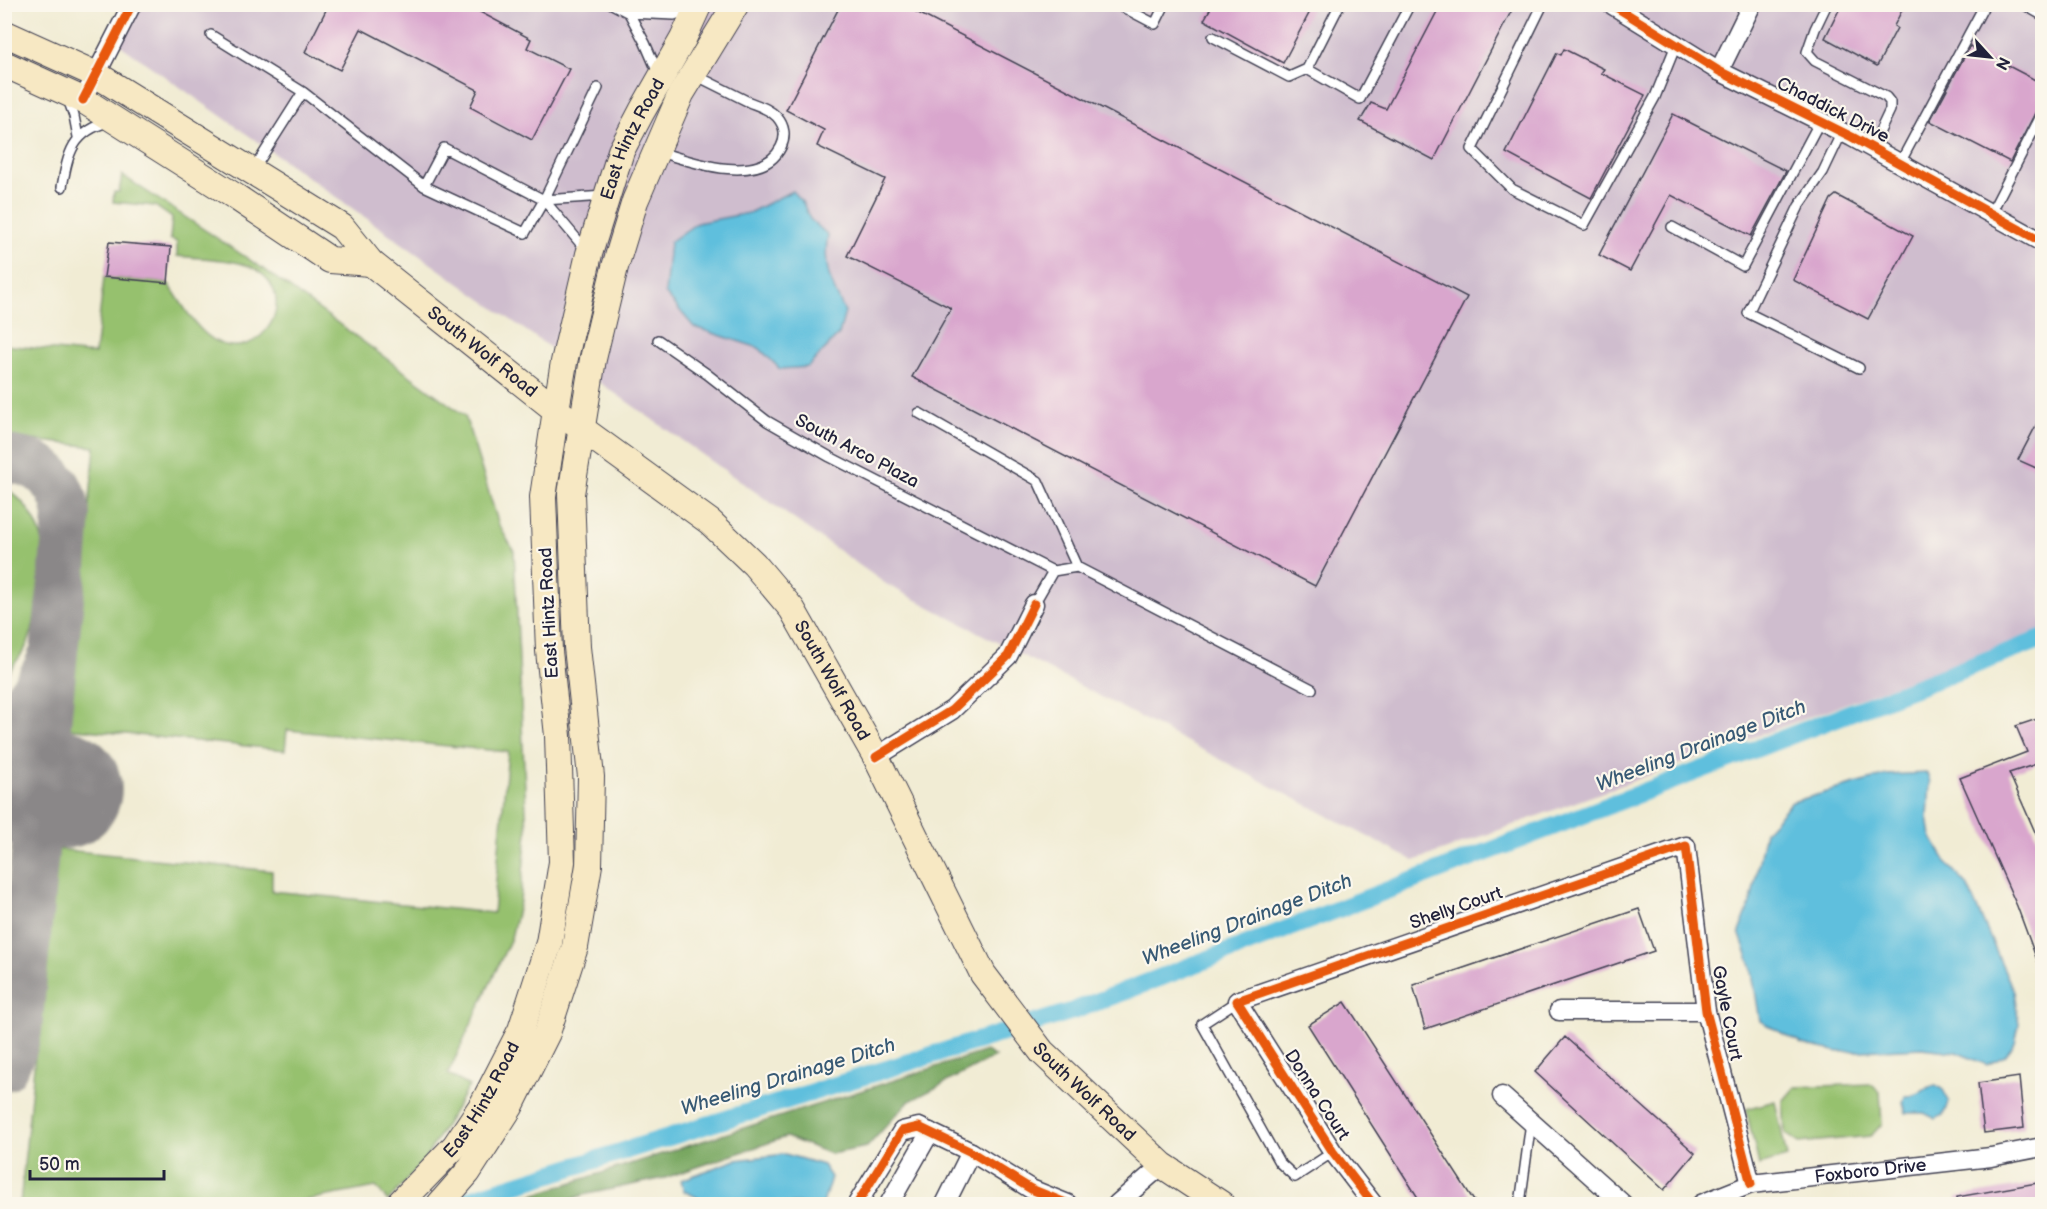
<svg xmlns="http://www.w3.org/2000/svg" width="2047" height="1209" viewBox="0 0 2047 1209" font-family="'Balsamiq Sans',sans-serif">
<rect width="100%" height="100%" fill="#fbf7ec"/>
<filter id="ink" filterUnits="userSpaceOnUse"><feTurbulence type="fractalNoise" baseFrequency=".0167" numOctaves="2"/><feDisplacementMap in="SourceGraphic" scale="12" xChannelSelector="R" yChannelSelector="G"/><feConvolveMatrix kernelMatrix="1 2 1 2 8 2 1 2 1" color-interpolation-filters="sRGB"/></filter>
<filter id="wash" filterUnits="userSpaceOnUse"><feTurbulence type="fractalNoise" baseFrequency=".008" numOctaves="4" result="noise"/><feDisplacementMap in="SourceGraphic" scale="24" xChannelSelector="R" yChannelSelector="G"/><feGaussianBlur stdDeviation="1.35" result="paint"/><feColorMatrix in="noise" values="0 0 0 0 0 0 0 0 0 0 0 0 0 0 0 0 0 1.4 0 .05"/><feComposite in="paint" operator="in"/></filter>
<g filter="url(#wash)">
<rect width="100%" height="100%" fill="#f1ecd4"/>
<path fill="#cfbdce" d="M 131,4 L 2042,5 L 2042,632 L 1414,861 L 886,584 L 113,40 Z"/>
<path fill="#96c16e" stroke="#5c7254" stroke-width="1.5" d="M 122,175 L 265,270 L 465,416 L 499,525 L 514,551 L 527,832 L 520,901 L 511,938 L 448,1074 L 469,1086 L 425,1159 L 388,1201 L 376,1187 L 286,1204 L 20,1204 L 56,849 L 272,871 L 272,891 L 493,913 L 508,752 L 287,730 L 285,750 L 67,728 L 95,447 L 5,437 L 4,345 L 95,354 L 104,277 L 168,283 C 180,300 191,322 207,335 C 251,373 305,304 258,271 C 240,258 200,259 177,256 L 177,242 L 170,239 L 172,218 L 155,206 L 113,202 L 114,192 L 119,192 Z
M 5,488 C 26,500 39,523 44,547 C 47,563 34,632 26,647 C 21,657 11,667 5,677 Z
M 1870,1084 L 1880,1092 L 1882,1124 L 1871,1136 L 1799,1143 L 1785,1133 L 1783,1101 L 1795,1087 Z
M 1775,1101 L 1787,1157 L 1759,1165 L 1746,1109 Z"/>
<path fill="#78a761" stroke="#4d644e" stroke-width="1.5" d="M 986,1051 L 995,1057 L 908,1102 L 867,1147 L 831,1154 L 786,1137 L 665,1178 L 583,1195 L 560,1204 L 504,1204 Z"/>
<path fill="#5fbfdd" stroke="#40708c" stroke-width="1.5" d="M 792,191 L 803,203 L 810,219 L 828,235 C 822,266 831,284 845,312 L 839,334 L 808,367 L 780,369 L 759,348 L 694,327 L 665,293 L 670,242 L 697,223 L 749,213 Z
M 1927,773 L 1930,782 L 1928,817 L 1931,836 L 1947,864 L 1967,885 L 2014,992 L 2019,1024 L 2015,1043 L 2005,1056 L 1987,1065 L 1956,1052 L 1922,1048 L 1839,1052 L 1802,1044 L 1760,1021 L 1751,966 L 1739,932 L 1751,901 L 1765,831 L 1792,802 L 1887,775 Z
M 1936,1085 L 1943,1090 L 1949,1101 L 1943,1115 L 1936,1119 L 1924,1113 L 1906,1113 L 1903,1102 L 1905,1096 C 1922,1096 1924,1087 1936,1085 Z
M 785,1154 L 823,1165 L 831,1177 L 823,1204 L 711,1204 L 684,1191 L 681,1180 L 736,1160 Z"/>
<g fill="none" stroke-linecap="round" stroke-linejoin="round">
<path stroke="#5fbfdd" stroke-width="18" d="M 454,1204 L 1073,1011 L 2042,639"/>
<path stroke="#8a8788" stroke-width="48" d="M 4,458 L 25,462 L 38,467 L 47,474 L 58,487 L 64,500 L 67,515 L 62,582 L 54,652 L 18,1031 L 13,1049 L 4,1067
M 4,721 C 26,704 41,685 51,659"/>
<path stroke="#8a8788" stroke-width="120" d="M 4,784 L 62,789"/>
</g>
<g id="blocks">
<path fill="#d9a6cd" d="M 329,4 L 465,4 L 531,39 L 527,48 L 569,69 L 532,140 L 470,107 L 478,90 L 361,29 L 340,70 L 305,52 Z
M 841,4 L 901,4 L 1467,297 L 1315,586 L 912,377 L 951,308 L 847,256 L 885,179 L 817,146 L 824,130 L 786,110 Z
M 1213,4 L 1314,4 L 1283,63 L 1204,20 Z
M 1441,4 L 1515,4 L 1434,160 L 1360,121 L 1371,103 L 1386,109 Z
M 1842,4 L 1905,4 L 1894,26 L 1897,28 L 1877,66 L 1825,38 Z
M 1970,46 L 2043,84 L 2043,107 L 2036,111 L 2010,162 L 1930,121 Z
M 1564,49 L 1604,69 L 1601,73 L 1645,95 L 1591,198 L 1506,153 L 1557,53 L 1561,55 Z
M 1673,114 L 1786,171 L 1751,236 L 1671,195 L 1630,271 L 1599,255 Z
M 1836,195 L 1913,236 L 1868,319 L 1793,280 L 1831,199 Z
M 109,242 L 171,247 L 168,283 L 104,277 Z
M 2043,412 L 2043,471 L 2018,460 Z
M 2043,717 L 2043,762 L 2009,773 L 2043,850 L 2043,970 L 2041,971 L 2017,906 L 1960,778 L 2027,752 L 2016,726 Z
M 1639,909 L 1654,951 L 1425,1029 L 1413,985 Z
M 1345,1002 L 1476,1204 L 1422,1204 L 1308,1025 Z
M 1565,1037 L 1695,1153 L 1664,1190 L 1535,1072 Z
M 2019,1077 L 2024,1128 L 1984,1133 L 1978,1083 Z
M 2043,1182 L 2043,1204 L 1958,1204 L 1957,1197 Z"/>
</g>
</g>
<g filter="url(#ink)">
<use href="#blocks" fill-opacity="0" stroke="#414052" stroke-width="1.5"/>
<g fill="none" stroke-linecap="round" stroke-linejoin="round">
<g stroke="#414052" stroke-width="12">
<path id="service" d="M 612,4 L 629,13
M 1117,4 L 1155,24 L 1165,4
M 1340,4 L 1307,69 L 1360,99 L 1410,4
M 1543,4 L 1472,149 L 1512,189 L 1584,225 L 1655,97 L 1676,45
M 1827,4 L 1815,29 L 1807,52 L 1815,61 L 1886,97 L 1890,102 L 1890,110 L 1872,148
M 2023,4 L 2042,15
M 211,35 L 303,92
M 1213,37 L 1289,77 L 1307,69
M 658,73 L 645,43 L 629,13 L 674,15 L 691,8
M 68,99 L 74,116 L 78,137
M 1842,132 L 1823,172 L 1799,206 L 1748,313 L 1859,368
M 657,151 C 688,161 761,188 781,147 C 786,137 785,126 777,117 C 770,109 759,106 749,102 C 731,93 713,84 695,75
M 1900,163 L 1985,4
M 254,169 L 303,92 L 424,186 L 525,233 L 544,200 L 598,88
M 424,186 L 444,148 L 544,200
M 62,187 C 68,154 72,131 109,122
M 1991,213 L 2042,114
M 1672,227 L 1743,266 L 1820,121
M 586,250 L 544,200 L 605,196
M 658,340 L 707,374 L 767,421 L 830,457 L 1053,571
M 919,413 L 1038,481 L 1077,567
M 1034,604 L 1053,571 L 1077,567 L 1312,689
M 1237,1001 L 1202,1024 L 1279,1162 L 1295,1177 L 1333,1152
M 1520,1204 L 1531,1122"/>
</g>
<g stroke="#414052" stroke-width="21">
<g id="minor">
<path d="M 1611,4 L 1719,71 L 1852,137 L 2042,242"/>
<path d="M 1719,71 L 1752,4"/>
<path d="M 83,100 L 132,4"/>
<path d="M 876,757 L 952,710 L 1008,656 L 1034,604"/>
<path d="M 1559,1011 L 1706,1011"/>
<path d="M 1502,1096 L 1623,1204"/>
<path d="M 857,1204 L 902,1131 L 919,1127 L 971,1152 L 1031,1189 L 1068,1204"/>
<path d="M 889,1204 L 930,1132"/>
<path d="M 945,1204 L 971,1152"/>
<path d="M 1117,1204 L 1162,1165"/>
<path d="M 1373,1204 L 1333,1152 L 1237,1001 L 1686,846 L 1706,1011 L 1751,1184"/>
<path id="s1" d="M 1701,1204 L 1751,1184 L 1991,1157 L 2042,1147"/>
</g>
</g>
<g stroke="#414052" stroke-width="28">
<g id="secondary">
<path id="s2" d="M 4,33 L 97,75 L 342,227 L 371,263 L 556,410 L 710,522 L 754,564 L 792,609 L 876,757 L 983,974 L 1042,1052 L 1162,1165 L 1221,1204"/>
<path d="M 4,64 L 83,100 L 236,197 L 330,260 L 371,263"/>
<path id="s3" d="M 399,1204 L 455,1146 L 483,1104 L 521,1030 L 549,943 L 562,862 L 558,736 L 549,651 L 543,497 L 556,410 L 564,362 L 589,254 L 621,151 L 642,111 L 683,39 L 699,4"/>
<path d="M 440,1204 L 468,1172 L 510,1107 L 547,1033 L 575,947 L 589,865 L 591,777 L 577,647 L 571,494 L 593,359 L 615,267 L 635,201 L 681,94 L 736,4"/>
</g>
</g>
<use href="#service" stroke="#fff" stroke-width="9"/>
<use href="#minor" stroke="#fff" stroke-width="18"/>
<use href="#secondary" stroke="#f7e8c3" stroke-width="26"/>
<g stroke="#fbf7ec" stroke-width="13">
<path id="cycleway" d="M 1611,4 L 1719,71 L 1852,137 L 2042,242
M 83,100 L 132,4
M 876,757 L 952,710 L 1008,656 L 1034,604
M 857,1204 L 902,1131 L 919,1127 L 971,1152 L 1031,1189 L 1068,1204
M 1373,1204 L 1333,1152 L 1237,1001 L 1686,846 L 1706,1011 L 1751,1184"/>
</g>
<use href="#cycleway" stroke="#e8590c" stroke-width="9"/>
</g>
</g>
<g text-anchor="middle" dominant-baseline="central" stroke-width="4.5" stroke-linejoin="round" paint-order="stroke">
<g font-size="18" fill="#22223b" stroke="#fbf7ec">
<text transform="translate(1833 110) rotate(27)">Chaddick Drive</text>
<text stroke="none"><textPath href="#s3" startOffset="1124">East Hintz Road</textPath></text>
<text stroke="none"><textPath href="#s2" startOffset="579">South Wolf Road</textPath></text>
<text transform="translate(857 451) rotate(28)">South Arco Plaza</text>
<text transform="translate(549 613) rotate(-93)">East Hintz Road</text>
<text stroke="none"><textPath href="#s2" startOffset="1065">South Wolf Road</textPath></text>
<text transform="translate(1456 908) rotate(-19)">Shelly Court</text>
<text transform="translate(1727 1013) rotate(79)">Gayle Court</text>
<text stroke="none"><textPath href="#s2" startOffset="1551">South Wolf Road</textPath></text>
<text transform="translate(1317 1095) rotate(57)">Donna Court</text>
<text stroke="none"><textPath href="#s3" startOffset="134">East Hintz Road</textPath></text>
<text stroke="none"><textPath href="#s1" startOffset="174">Foxboro Drive</textPath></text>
</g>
<g font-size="20" font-style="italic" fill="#375974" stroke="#fbf7ec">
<text transform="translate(1701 746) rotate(-21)">Wheeling Drainage Ditch</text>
<text transform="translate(1247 920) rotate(-21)">Wheeling Drainage Ditch</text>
<text transform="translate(788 1077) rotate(-17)">Wheeling Drainage Ditch</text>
</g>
</g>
<rect width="2047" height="1209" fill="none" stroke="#fbf7ec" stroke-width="24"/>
<g transform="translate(1990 57) rotate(117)" stroke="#fbf7ec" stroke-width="4.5" paint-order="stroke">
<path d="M0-4.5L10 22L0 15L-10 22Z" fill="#22223b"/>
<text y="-9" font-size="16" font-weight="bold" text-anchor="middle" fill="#22223b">N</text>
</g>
<path d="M30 1170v9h134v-9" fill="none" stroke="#22223b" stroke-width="3"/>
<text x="39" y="1170" font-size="18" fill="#22223b" stroke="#fbf7ec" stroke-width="4.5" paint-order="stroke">50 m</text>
</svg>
